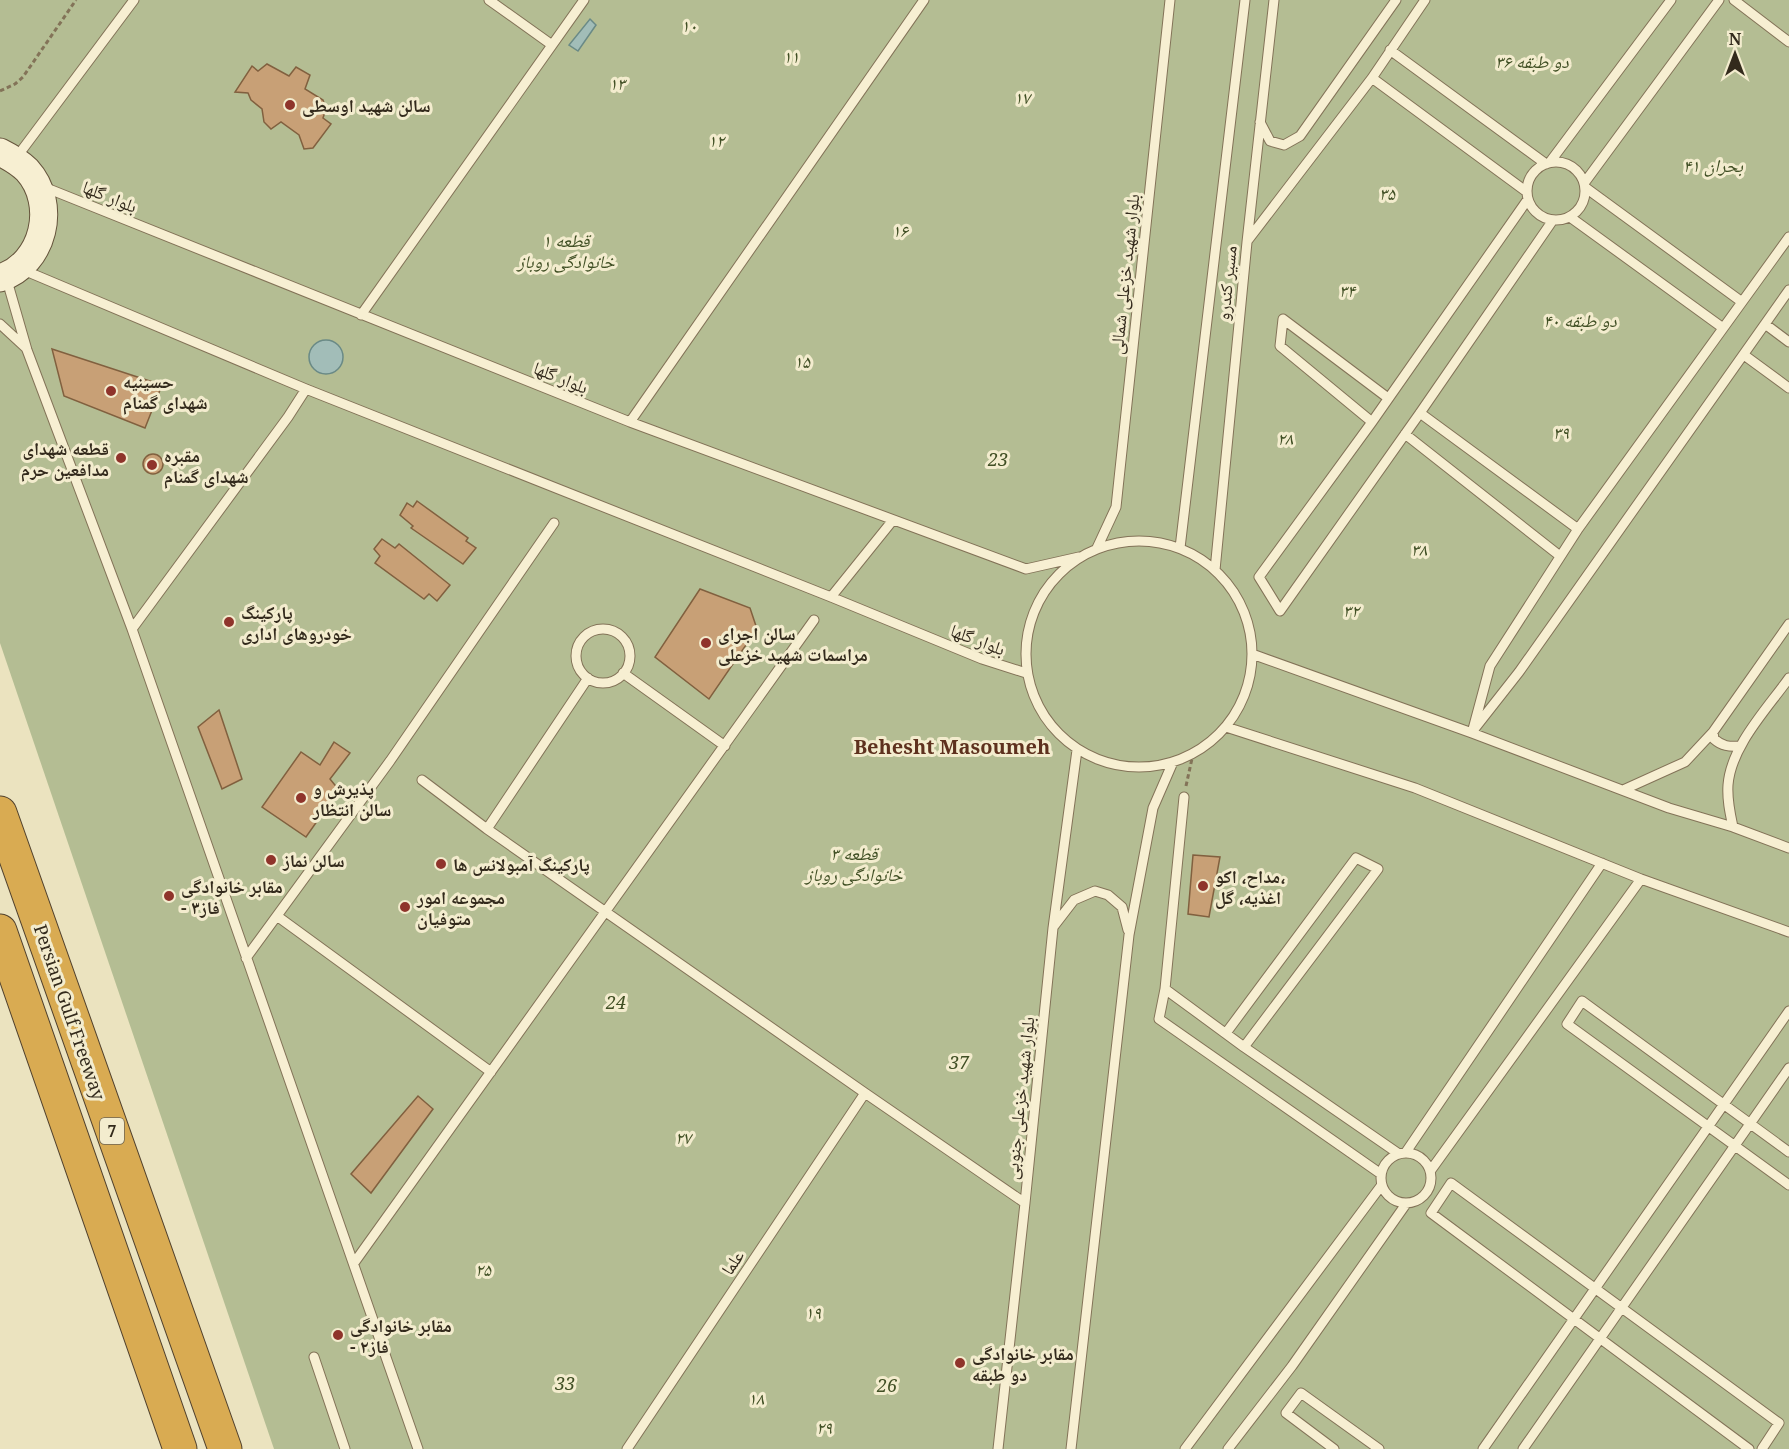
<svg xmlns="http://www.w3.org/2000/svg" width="1789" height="1449" viewBox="0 0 1789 1449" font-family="'Noto Serif','Noto Naskh Arabic',serif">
<rect width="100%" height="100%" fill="#ebe3bf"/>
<path fill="#b4bd93" d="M 0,0 L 1789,0 L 1789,1449 L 274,1449 L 0,643 Z"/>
<path fill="#a2bdb8" stroke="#6a8a86" stroke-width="1.5" d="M 590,19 L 596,25 L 578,51 L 569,45 Z
M309 357a17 17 0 1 1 34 0a17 17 0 1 1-34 0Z"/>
<path fill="#c8a076" stroke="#81603f" stroke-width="1.5" d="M 267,64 L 289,76 L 296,67 L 310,75 L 305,89 L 323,100 L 326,109 L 323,118 L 331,124 L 313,148 L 304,149 L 299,135 L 281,122 L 271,129 L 264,122 L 262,109 L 251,100 L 248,93 L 235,92 L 252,66 L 258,71 Z
M 52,349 L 162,385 L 145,428 L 64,396 Z
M143 464a10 10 0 1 1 20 0a10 10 0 1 1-20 0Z
M 417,501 L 468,538 L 466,541 L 476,548 L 463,564 L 411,528 L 413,526 L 400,515 L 407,503 L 413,507 Z
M 382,539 L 395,548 L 399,544 L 450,585 L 437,601 L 429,594 L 424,599 L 375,563 L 380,556 L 374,549 Z
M 700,589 L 750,608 L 757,629 L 709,699 L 655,657 Z
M 219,710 L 242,779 L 222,789 L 198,727 Z
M 334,742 L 350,753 L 330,779 L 339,790 L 306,837 L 262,807 L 301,752 L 320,765 Z
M 1193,855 L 1220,857 L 1209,917 L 1188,914 Z
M 418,1096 L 433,1109 L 371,1193 L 351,1174 Z"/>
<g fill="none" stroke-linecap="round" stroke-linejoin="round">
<g stroke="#837358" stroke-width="11">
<path id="lane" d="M 489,0 L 552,45
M 1734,0 L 1789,42
M 1390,50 L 1546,164
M 1372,78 L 1527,192
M 1260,122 L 1270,141 L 1284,145 L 1300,136 L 1396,0
M 16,158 L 134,0
M1527 191a29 29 0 1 1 58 0a29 29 0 1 1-58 0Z
M 1550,162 L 1671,0
M 1585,182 L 1719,0
M 44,187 L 630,422 L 1026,569 L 1079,557
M 1586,188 L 1742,302
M 1528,199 L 1372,422 L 1259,577 L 1280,611 L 1420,413 L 1553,220
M 1570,217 L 1723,328
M 1248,240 L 1372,78 L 1425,0
M 21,269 L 306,389 L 831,597 L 982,659 L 1026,673
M 6,277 L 27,350 L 132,629 L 418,1449
M 361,315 L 584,0
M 0,324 L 26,348
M 1765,324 L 1789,342
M 1744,355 L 1789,388
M 1420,413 L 1578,529
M 630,422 L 924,0
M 1372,422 L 1280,346 L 1283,319 L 1388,398
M 1405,434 L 1560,556
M1026 654a113 113 0 1 1 226 0a113 113 0 1 1-226 0Z
M 1097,548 L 1116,507 L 1170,0
M 1180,548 L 1245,0
M 1215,570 L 1247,242 L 1274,0
M 831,597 L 893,520
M 132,629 L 288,417 L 306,389
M576 656a27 27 0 1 1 54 0a27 27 0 1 1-54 0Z
M 1252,654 L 1472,733 L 1669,808 L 1733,827 L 1789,848
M 623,673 L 725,746
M 1226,727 L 1415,788 L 1641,879 L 1789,932
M 1475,728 L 1519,672 L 1789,290
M 1713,732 L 1714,739 C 1722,746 1729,747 1740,746
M 1472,733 L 1490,666 L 1578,529 L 1789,237
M 422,780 L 487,829 L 865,1093 L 1025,1203
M 1623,790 L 1685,762 L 1713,732 L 1789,624
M 1733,827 C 1730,813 1727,800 1728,785 C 1731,746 1767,709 1789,678
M 487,829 L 588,678
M 277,916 L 491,1072
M 1054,926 L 1074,900 L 1095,891 L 1108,895 L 1122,907 L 1128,930
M 246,958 L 390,761 L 554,523
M 1165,989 L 1184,797
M 1226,1033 L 1356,858 L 1378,869 L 1244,1047
M 1406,1152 L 1602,863
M 1789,1152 L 1582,1001 L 1567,1024 L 1789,1185
M1381 1178a25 25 0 1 1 50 0a25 25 0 1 1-50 0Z
M 1431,1170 L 1641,879
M 1381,1174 L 1159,1019 L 1165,989 L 1244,1047 L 1399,1154
M 354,1263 L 814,620
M 314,1357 L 345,1449
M 627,1449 L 865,1093
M 998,1449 L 1025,1203 L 1053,928 L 1077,750
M 1071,1449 L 1129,935 L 1153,808 L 1173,762
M 1185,1449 L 1381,1186
M 1228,1449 L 1292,1366 L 1406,1204
M 1334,1449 L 1286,1413 L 1301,1393 L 1379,1449
M 1483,1449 L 1789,1011
M 1523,1449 L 1789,1068
M 1749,1449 L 1431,1213 L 1451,1183 L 1779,1423 L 1762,1449"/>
</g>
<g stroke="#65543c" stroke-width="29">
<path id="secondary" d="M 0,152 C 10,157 19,162 27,170 C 58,204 44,264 0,278"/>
</g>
<g stroke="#51412d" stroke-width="35">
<path id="highway" d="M 0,813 L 225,1449
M 0,931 L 180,1449"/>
</g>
<path stroke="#837358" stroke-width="3" stroke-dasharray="4.5 3" stroke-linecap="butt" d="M 0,91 L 15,84 L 23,77 L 76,0
M 1186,786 L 1193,754"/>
<use href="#lane" stroke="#f7efd2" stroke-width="9"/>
<use href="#secondary" stroke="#f7efd2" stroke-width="27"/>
<use href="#highway" stroke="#d9ab52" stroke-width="33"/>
</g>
<g fill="#8f342b" stroke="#f3ecce" stroke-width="2">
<circle cx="290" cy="105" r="6"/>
<circle cx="111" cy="391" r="6"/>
<circle cx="121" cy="458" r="6"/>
<circle cx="152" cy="465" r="6"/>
<circle cx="229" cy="622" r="6"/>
<circle cx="706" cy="643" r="6"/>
<circle cx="301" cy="798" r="6"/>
<circle cx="271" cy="860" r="6"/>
<circle cx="441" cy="864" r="6"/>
<circle cx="1203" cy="886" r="6"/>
<circle cx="169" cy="896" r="6"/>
<circle cx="405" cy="907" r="6"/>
<circle cx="338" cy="1335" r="6"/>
<circle cx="960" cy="1363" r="6"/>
</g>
<g text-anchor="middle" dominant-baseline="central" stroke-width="6" stroke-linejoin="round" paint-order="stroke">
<rect fill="#f3ecce" stroke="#6d6451" stroke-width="1.5" x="100" y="1118" width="24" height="26" rx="4.5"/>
<g font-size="16" font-weight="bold" fill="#332a1c">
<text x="112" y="1131">7</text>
</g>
<g font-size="18" font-style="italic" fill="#404f24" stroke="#f3ecce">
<text x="689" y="25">۱۰</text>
<text x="791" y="56">۱۱</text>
<text x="1532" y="61">۳۶ دو طبقه</text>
<text x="617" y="83">۱۳</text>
<text x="1022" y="97">۱۷</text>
<text x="716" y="140">۱۲</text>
<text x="1713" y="165">۴۱ بحران</text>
<text x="1387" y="193">۳۵</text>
<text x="900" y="230">۱۶</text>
<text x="566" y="240">قطعه ۱<tspan x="566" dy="21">خانوادگی روباز</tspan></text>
<text x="1347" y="290">۳۴</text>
<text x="1580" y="320">۴۰ دو طبقه</text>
<text x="802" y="361">۱۵</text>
<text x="1561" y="432">۳۹</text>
<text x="1285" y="438">۲۸</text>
<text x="998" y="459">23</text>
<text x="1419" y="549">۳۸</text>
<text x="1351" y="610">۳۲</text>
<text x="854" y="853">قطعه ۳<tspan x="854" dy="21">خانوادگی روباز</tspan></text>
<text x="616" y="1002">24</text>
<text x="959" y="1062">37</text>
<text x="683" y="1137">۲۷</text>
<text x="483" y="1269">۲۵</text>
<text x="813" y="1312">۱۹</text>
<text x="565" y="1383">33</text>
<text x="887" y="1385">26</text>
<text x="756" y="1398">۱۸</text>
<text x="824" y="1427">۲۹</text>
</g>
<g font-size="18" font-weight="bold" fill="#332a1c" stroke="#f3ecce" text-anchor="start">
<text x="302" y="105">سالن شهید اوسطی</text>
<text x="123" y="381">حسینیه<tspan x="123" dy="21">شهدای گمنام</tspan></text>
<text x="109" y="448" text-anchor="end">قطعه شهدای<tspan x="109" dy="21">مدافعین حرم</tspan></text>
<text x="164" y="455">مقبره<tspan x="164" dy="21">شهدای گمنام</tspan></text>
<text x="241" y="612">پارکینگ<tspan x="241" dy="21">خودروهای اداری</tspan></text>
<text x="718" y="633">سالن اجرای<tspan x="718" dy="21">مراسمات شهید خزعلی</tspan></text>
<text x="313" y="788">پذیرش و<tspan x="313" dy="21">سالن انتظار</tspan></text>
<text x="283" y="860">سالن نماز</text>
<text x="453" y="864">پارکینگ آمبولانس ها</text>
<text x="1215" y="876">مداح، اکو،<tspan x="1215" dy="21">اغذیه، گل</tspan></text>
<text x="181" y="886">مقابر خانوادگی<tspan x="181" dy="21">- فاز۳</tspan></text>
<text x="417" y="897">مجموعه امور<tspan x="417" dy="21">متوفیان</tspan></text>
<text x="350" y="1325">مقابر خانوادگی<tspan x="350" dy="21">- فاز۲</tspan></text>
<text x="972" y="1353">مقابر خانوادگی<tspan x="972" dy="21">دو طبقه</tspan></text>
</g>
<g font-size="18" fill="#332a1c" stroke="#f3ecce">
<text transform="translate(110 196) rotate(22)">بلوار گلها</text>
<text transform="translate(1124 274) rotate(-84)">بلوار شهید خزعلی شمالی</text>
<text transform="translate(1226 283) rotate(-84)">مسیر کندرو</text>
<text transform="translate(561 377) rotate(22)">بلوار گلها</text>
<text transform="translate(978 639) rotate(21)">بلوار گلها</text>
<text transform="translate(70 1012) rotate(71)">Persian Gulf Freeway</text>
<text transform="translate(1019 1098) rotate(-84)">بلوار شهید خزعلی جنوبی</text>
<text transform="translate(732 1262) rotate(-56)">علما</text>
</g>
<g font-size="20" font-weight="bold" fill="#5e311e" stroke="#f3ecce">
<text x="952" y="746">Behesht Masoumeh</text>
</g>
</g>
<g transform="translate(1735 54)" stroke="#f3ecce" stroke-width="4.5" paint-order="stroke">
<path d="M0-4.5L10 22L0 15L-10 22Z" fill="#332a1c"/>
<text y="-9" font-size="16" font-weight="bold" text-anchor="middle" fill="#332a1c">N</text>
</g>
</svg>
